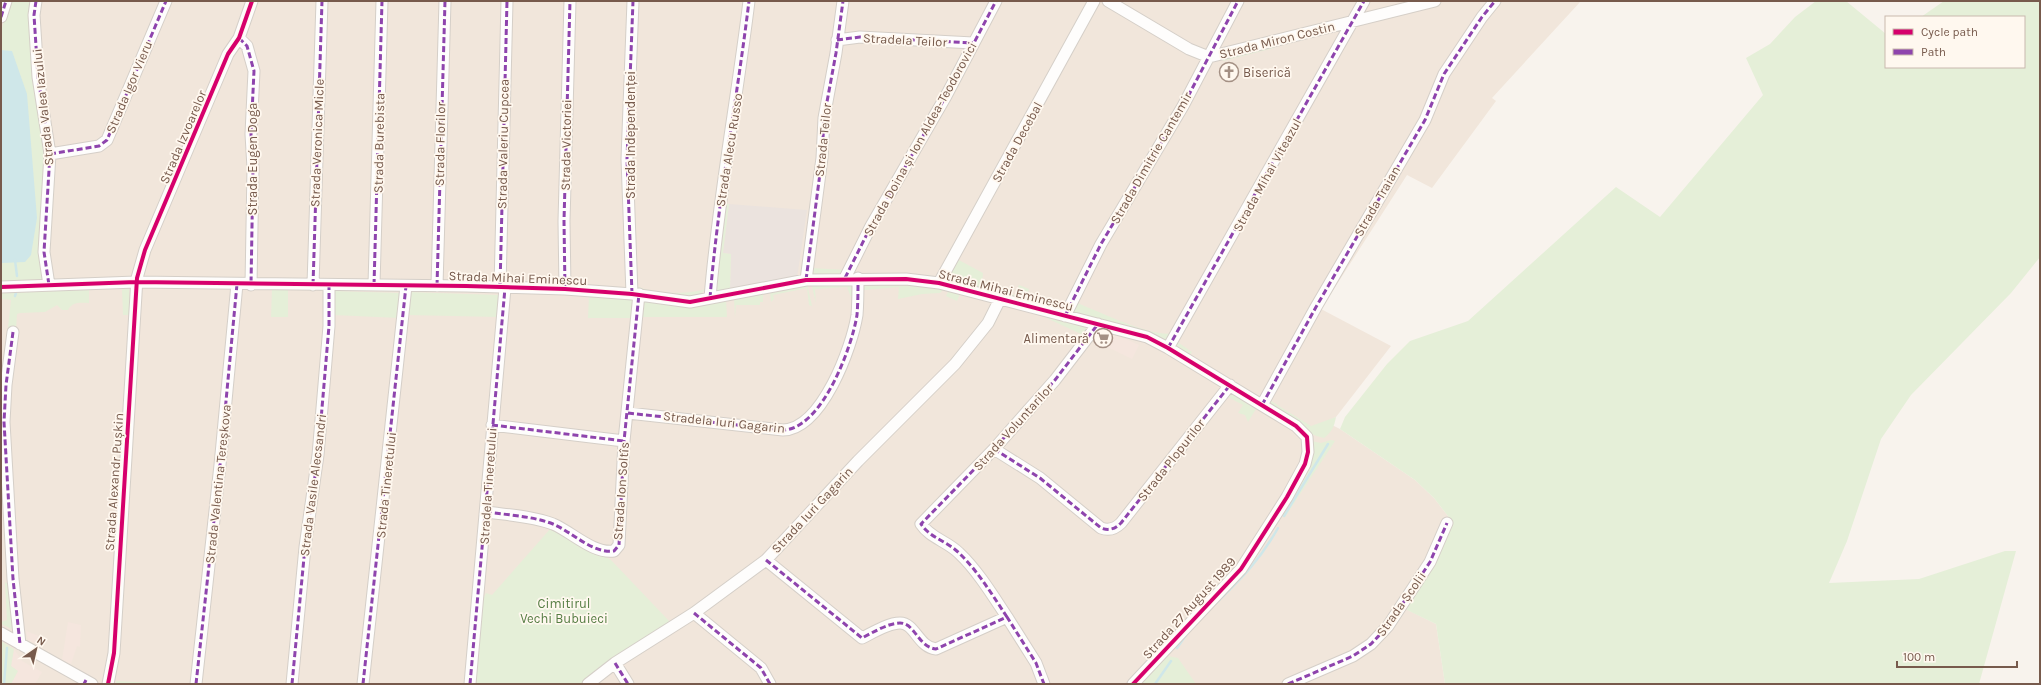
<svg xmlns="http://www.w3.org/2000/svg" width="2041" height="685" viewBox="0 0 2041 685" font-family="Karla,sans-serif">
<rect width="100%" height="100%" fill="#f8f3ed"/>
<path fill="#f1e6db" d="M 1,1 L 1581,1 L 1492,98 L 1496,101 L 1432,188 L 1407,175 L 1321,309 L 1391,346 L 1336,417 L 1326,422 L 1340,429 L 1415,480 L 1434,498 L 1451,520 L 1410,611 L 1436,624 L 1445,684 L 1,684 Z"/>
<path fill="#f5e6de" d="M 1110,332 L 1139,345 L 1132,359 L 1097,342 L 1102,333 Z
M 68,622 L 81,625 L 80,647 L 77,646 L 71,664 L 62,660 Z
M 26,631 L 44,638 L 41,646 L 28,640 Z
M 14,649 L 22,661 L 42,672 L 35,684 L 11,684 L 18,671 L 11,666 Z"/>
<path fill="#ebe3de" d="M 729,204 L 807,210 L 797,278 L 730,290 L 731,254 L 723,253 Z"/>
<path fill="#e5efd8" d="M 9,1 L 34,1 L 46,156 L 46,279 L 1,281 L 1,32 Z
M 1816,1 L 1846,1 L 1886,34 L 1886,67 L 2024,67 L 2024,17 L 1921,17 L 1944,1 L 2040,1 L 2040,257 L 2011,293 L 1911,395 L 1881,439 L 1847,541 L 1829,583 L 1919,579 L 2005,551 L 2016,551 L 1979,684 L 1445,684 L 1436,624 L 1405,609 L 1451,520 L 1434,498 L 1415,480 L 1340,429 L 1345,417 L 1387,364 L 1410,341 L 1468,321 L 1616,187 L 1660,217 L 1763,95 L 1746,58 L 1770,44 L 1795,17 Z
M 1277,42 L 1274,48 L 1223,61 L 1225,56 Z
M 724,204 L 729,204 L 723,253 L 731,254 L 730,290 L 719,293 L 715,291 Z
M 957,259 L 983,273 L 982,286 L 1015,295 L 1019,285 L 1029,289 L 1026,299 L 1059,309 L 949,280 L 948,276 Z
M 811,268 L 846,270 L 841,275 L 813,275 L 810,273 Z
M 811,283 L 854,285 L 852,300 L 847,287 L 815,289 L 816,303 Z
M 807,284 L 812,306 L 809,305 L 807,288 L 773,295 L 774,299 L 771,302 L 770,291 Z
M 635,285 C 650,294 689,295 705,289 L 700,296 L 664,295 L 638,290 Z
M 864,285 L 926,286 L 943,290 L 940,293 L 922,294 L 898,299 L 899,287 L 864,290 Z
M 122,289 L 129,289 L 130,315 L 123,315 Z
M 272,289 L 288,290 L 288,317 L 271,317 Z
M 89,290 L 89,303 C 80,303 73,301 68,310 L 62,310 L 57,305 L 45,312 L 20,313 L 17,314 L 16,329 L 8,328 L 11,300 L 1,299 L 1,293 Z
M 333,291 L 401,293 L 400,318 L 333,315 Z
M 763,291 L 763,302 L 760,302 L 760,305 L 736,305 L 735,317 L 734,298 Z
M 408,292 L 498,295 L 499,317 L 406,315 Z
M 948,292 L 960,294 L 957,301 L 946,296 Z
M 589,296 L 634,299 L 632,318 L 588,318 Z
M 644,299 L 726,299 L 727,317 L 643,317 L 639,321 Z
M 1075,302 C 1095,310 1156,339 1173,333 L 1165,340 L 1139,329 L 1072,312 Z
M 1042,316 L 1086,326 L 1086,331 L 1081,341 L 1078,339 L 1081,334 Z
M 1176,341 L 1192,352 L 1189,356 L 1175,346 Z
M 1229,392 L 1256,409 L 1248,422 L 1245,415 L 1238,413 L 1243,405 L 1226,396 Z
M 1271,401 L 1311,426 L 1336,417 C 1334,427 1332,432 1324,438 C 1304,434 1285,416 1270,404 Z
M 1331,440 L 1335,441 L 1285,517 L 1280,513 L 1311,441 L 1321,443 Z
M 551,528 L 611,560 L 670,622 L 581,684 L 473,684 L 479,608 L 486,593 L 492,595 Z
M 5,582 L 9,585 L 14,630 L 1,624 L 1,622 L 7,620 Z
M 1,641 L 14,649 L 11,666 L 18,671 L 11,684 L 1,684 Z
M 1168,656 L 1178,658 L 1196,684 L 1139,684 Z
M 116,681 L 157,683 L 157,684 L 116,684 Z"/>
<path fill="#cfe7e9" d="M 1,50 L 12,51 L 27,94 L 37,218 L 31,255 L 25,262 L 2,263 Z"/>
<g fill="none" stroke-linecap="round" stroke-linejoin="round">
<path stroke="#cfe7e9" stroke-width="2.5" d="M 15,260 L 17,276
M 15,296 L 16,293
M 1284,516 L 1328,444
M 1215,604 C 1241,579 1260,560 1278,528
M 1177,648 L 1186,635
M 4,684 L 7,648
M 1155,684 L 1171,661"/>
<g stroke="#d5cfc8" stroke-width="13">
<path id="minor" d="M 36,1 L 34,15 L 38,77 L 50,154 L 44,252 L 49,285
M 1108,1 L 1189,49 L 1209,57 L 1435,1
M 1,17 L 6,1
M 239,38 L 247,46 L 254,71 L 251,134 L 253,168 L 251,285
M 837,40 L 860,37 L 973,43
M 50,154 L 99,146 L 107,140 L 166,1
M 845,278 L 871,226 L 946,96 L 996,1
M 806,280 L 822,158 L 824,118 L 836,53 L 843,1
M 939,283 L 1094,1
M 313,285 L 322,1
M 374,285 L 382,1
M 437,286 L 445,1
M 1,287 L 136,282 L 466,286 L 565,289 L 632,294 L 690,302 L 806,280 L 906,279 L 939,283 L 1147,337 L 1168,348 L 1296,426 L 1307,437 L 1308,452 L 1305,464 L 1287,497 L 1241,569 L 1133,684
M 500,287 L 507,1
M 565,289 L 564,221 L 570,1
M 632,294 L 627,159 L 633,1
M 710,298 C 718,199 737,100 749,1
M 1065,316 L 1101,244 L 1183,106 L 1238,1
M 13,332 L 6,385 L 4,422 L 13,579 L 20,644
M 1168,348 L 1364,1
M 1262,405 L 1316,307 L 1425,120 L 1444,74 L 1482,17 L 1495,1
M 628,413 L 783,430 C 822,429 852,347 857,315 C 858,303 858,290 858,278
M 492,425 L 624,441
M 994,449 L 1040,478 L 1101,528 C 1109,531 1115,529 1121,523 L 1230,385
M 486,512 C 508,515 532,516 553,524 C 572,532 593,554 614,551 L 619,545 L 624,441 L 639,294
M 766,560 L 862,638 C 872,633 888,623 900,623 C 915,623 918,647 936,649 L 1007,617 L 1036,663 L 1044,684
M 694,613 L 761,668 L 770,684
M 1007,617 C 993,596 978,571 959,553 C 947,541 930,538 921,524 L 994,449 L 1055,380 L 1098,324
M 1,633 L 92,684
M 615,663 L 628,684
M 108,684 L 114,653 L 137,278 L 145,250 L 228,54 L 239,38 L 252,1
M 196,684 L 220,465 L 237,284
M 292,684 L 305,547 L 318,455 L 329,326 L 329,285
M 363,684 L 406,286
M 470,684 L 505,288
M 588,684 L 615,663 L 694,613 L 766,560 L 858,461 L 955,364 L 988,323 L 1000,299
M 1288,684 L 1353,656 L 1371,644 L 1388,626 L 1430,562 L 1447,523"/>
</g>
<use href="#minor" stroke="#fefdfc" stroke-width="11"/>
<path stroke="#8e44ad" stroke-width="3" stroke-dasharray="6 3" stroke-linecap="butt" d="M 36,1 L 34,15 L 38,77 L 50,154 L 44,252 L 49,285
M 1,17 L 6,1
M 239,38 L 247,46 L 254,71 L 251,134 L 253,168 L 251,285
M 837,40 L 860,37 L 973,43
M 50,154 L 99,146 L 107,140 L 166,1
M 845,278 L 871,226 L 946,96 L 996,1
M 806,280 L 822,158 L 824,118 L 836,53 L 843,1
M 313,285 L 322,1
M 374,285 L 382,1
M 437,286 L 445,1
M 500,287 L 507,1
M 565,289 L 564,221 L 570,1
M 632,294 L 627,159 L 633,1
M 710,298 C 718,199 737,100 749,1
M 1065,316 L 1101,244 L 1183,106 L 1238,1
M 13,332 L 6,385 L 4,422 L 13,579 L 20,644
M 1168,348 L 1364,1
M 1262,405 L 1316,307 L 1425,120 L 1444,74 L 1482,17 L 1495,1
M 628,413 L 783,430 C 822,429 852,347 857,315 C 858,303 858,290 858,278
M 492,425 L 624,441
M 994,449 L 1040,478 L 1101,528 C 1109,531 1115,529 1121,523 L 1230,385
M 486,512 C 508,515 532,516 553,524 C 572,532 593,554 614,551 L 619,545 L 624,441 L 639,294
M 766,560 L 862,638 C 872,633 888,623 900,623 C 915,623 918,647 936,649 L 1007,617 L 1036,663 L 1044,684
M 694,613 L 761,668 L 770,684
M 1007,617 C 993,596 978,571 959,553 C 947,541 930,538 921,524 L 994,449 L 1055,380 L 1098,324
M 615,663 L 628,684
M 84,684 L 86,680
M 196,684 L 220,465 L 237,284
M 292,684 L 305,547 L 318,455 L 329,326 L 329,285
M 363,684 L 406,286
M 470,684 L 505,288
M 1288,684 L 1353,656 L 1371,644 L 1388,626 L 1430,562 L 1447,523"/>
<g stroke="#fff8ef" stroke-width="6">
<path id="cycleway" d="M 1,287 L 136,282 L 466,286 L 565,289 L 632,294 L 690,302 L 806,280 L 906,279 L 939,283 L 1147,337 L 1168,348 L 1296,426 L 1307,437 L 1308,452 L 1305,464 L 1287,497 L 1241,569 L 1133,684
M 108,684 L 114,653 L 137,278 L 145,250 L 228,54 L 239,38 L 252,1"/>
</g>
<use href="#cycleway" stroke="#d6006c" stroke-width="4"/>
</g>
<defs>
<g id="church-ring" transform="scale(1)"><circle r="9.5" fill="#fff8ef" stroke="#a49084" stroke-width="1.5"/><path d="M-1.2-6h2.4v3.5h3.3v2.4h-3.3V6h-2.4V-.1h-3.3v-2.4h3.3Z" fill="#a49084"/></g>
<g id="supermarket-ring" transform="scale(1)"><circle r="9.5" fill="#fff8ef" stroke="#a49084" stroke-width="1.5"/><path d="M-6-5.5h2.5l.6 2H6L4.5 2H-2.5L-4.4-4H-6ZM-1.5 3.2a1.3 1.3 0 1 0 .1 0ZM3 3.2a1.3 1.3 0 1 0 .1 0Z" fill="#a49084"/></g>
</defs>
<g fill-rule="evenodd">
<use href="#church-ring" x="1229" y="72"/>
<use href="#supermarket-ring" x="1103" y="338"/>
</g>
<g text-anchor="middle" dominant-baseline="central" stroke-width="3.5" stroke-linejoin="round" paint-order="stroke">
<g font-size="13" fill="#775a4c" stroke="#fff8ef">
<text transform="translate(905 40) rotate(3)">Stradela Teilor</text>
<text transform="translate(1277 40) rotate(-14)">Strada Miron Costin</text>
<text transform="translate(129 87) rotate(-67)">Strada Igor Vieru</text>
<text transform="translate(43 107) rotate(-96)">Strada Valea Iazului</text>
<text transform="translate(630 135) rotate(-90)">Strada Independenței</text>
<text transform="translate(183 137) rotate(-67)">Strada Izvoarelor</text>
<text transform="translate(920 139) rotate(-61)">Strada Doina și Ion Aldea-Teodorovici</text>
<text transform="translate(823 140) rotate(-84)">Strada Teilor</text>
<text transform="translate(1017 142) rotate(-61)">Strada Decebal</text>
<text transform="translate(317 143) rotate(-88)">Strada Veronica Micle</text>
<text transform="translate(379 143) rotate(-89)">Strada Burebista</text>
<text transform="translate(440 144) rotate(-89)">Strada Florilor</text>
<text transform="translate(503 144) rotate(-89)">Strada Valeriu Cupcea</text>
<text transform="translate(566 145) rotate(-89)">Strada Victoriei</text>
<text transform="translate(729 150) rotate(-81)">Strada Alecu Russo</text>
<text transform="translate(1151 158) rotate(-60)">Strada Dimitrie Cantemir</text>
<text transform="translate(252 159) rotate(-90)">Strada Eugen Doga</text>
<text transform="translate(1267 175) rotate(-61)">Strada Mihai Viteazul</text>
<text transform="translate(1377 201) rotate(-60)">Strada Traian</text>
<text transform="translate(518 278) rotate(2)">Strada Mihai Eminescu</text>
<text transform="translate(1006 290) rotate(14)">Strada Mihai Eminescu</text>
<text transform="translate(724 422) rotate(6)">Stradela Iuri Gagarin</text>
<text transform="translate(1013 427) rotate(-48)">Strada Voluntarilor</text>
<text transform="translate(1171 460) rotate(-52)">Strada Plopurilor</text>
<text transform="translate(114 482) rotate(-86)">Strada Alexandr Pușkin</text>
<text transform="translate(218 484) rotate(-84)">Strada Valentina Tereșkova</text>
<text transform="translate(313 485) rotate(-83)">Strada Vasile Alecsandri</text>
<text transform="translate(386 485) rotate(-84)">Strada Tineretului</text>
<text transform="translate(488 486) rotate(-86)">Stradela Tineretului</text>
<text transform="translate(621 491) rotate(-86)">Strada Ion Soltîs</text>
<text transform="translate(812 510) rotate(-47)">Strada Iuri Gagarin</text>
<text transform="translate(1401 604) rotate(-55)">Strada Școlii</text>
<text transform="translate(1189 608) rotate(-48)">Strada 27 August 1989</text>
</g>
<g font-size="13" fill="#775a4c" stroke="#fff8ef" text-anchor="start">
<text x="1243" y="72">Biserică</text>
<text x="1089" y="338" text-anchor="end">Alimentară</text>
</g>
<g font-size="13" fill="#567d43" stroke="#fff8ef">
<text x="564" y="603">Cimitirul<tspan x="564" dy="15">Vechi Bubuieci</tspan></text>
</g>
</g>
<rect width="2041" height="685" fill="none" stroke="#775a4c" stroke-width="4"/>
<rect x="1885" y="16" width="140" height="52" fill="#fff8ef" stroke="#c9b9ae"/>
<rect x="1893" y="29" width="20" height="6" fill="#d6006c" stroke="#c9b9ae"/>
<text x="1921" y="36" font-size="12" fill="#775a4c">Cycle path</text>
<rect x="1893" y="49" width="20" height="6" fill="#8e44ad" stroke="#c9b9ae"/>
<text x="1921" y="56" font-size="12" fill="#775a4c">Path</text>
<g transform="translate(36 649) rotate(34)" stroke="#fff8ef" stroke-width="3" paint-order="stroke">
<path d="M0-3L7 15L0 10L-7 15Z" fill="#775a4c"/>
<text y="-6" font-size="11" font-weight="bold" text-anchor="middle" fill="#775a4c">N</text>
</g>
<path d="M1897 661v6h120v-6" fill="none" stroke="#775a4c" stroke-width="2"/>
<text x="1903" y="661" font-size="12" fill="#775a4c" stroke="#fff8ef" stroke-width="3" paint-order="stroke">100 m</text>
</svg>
